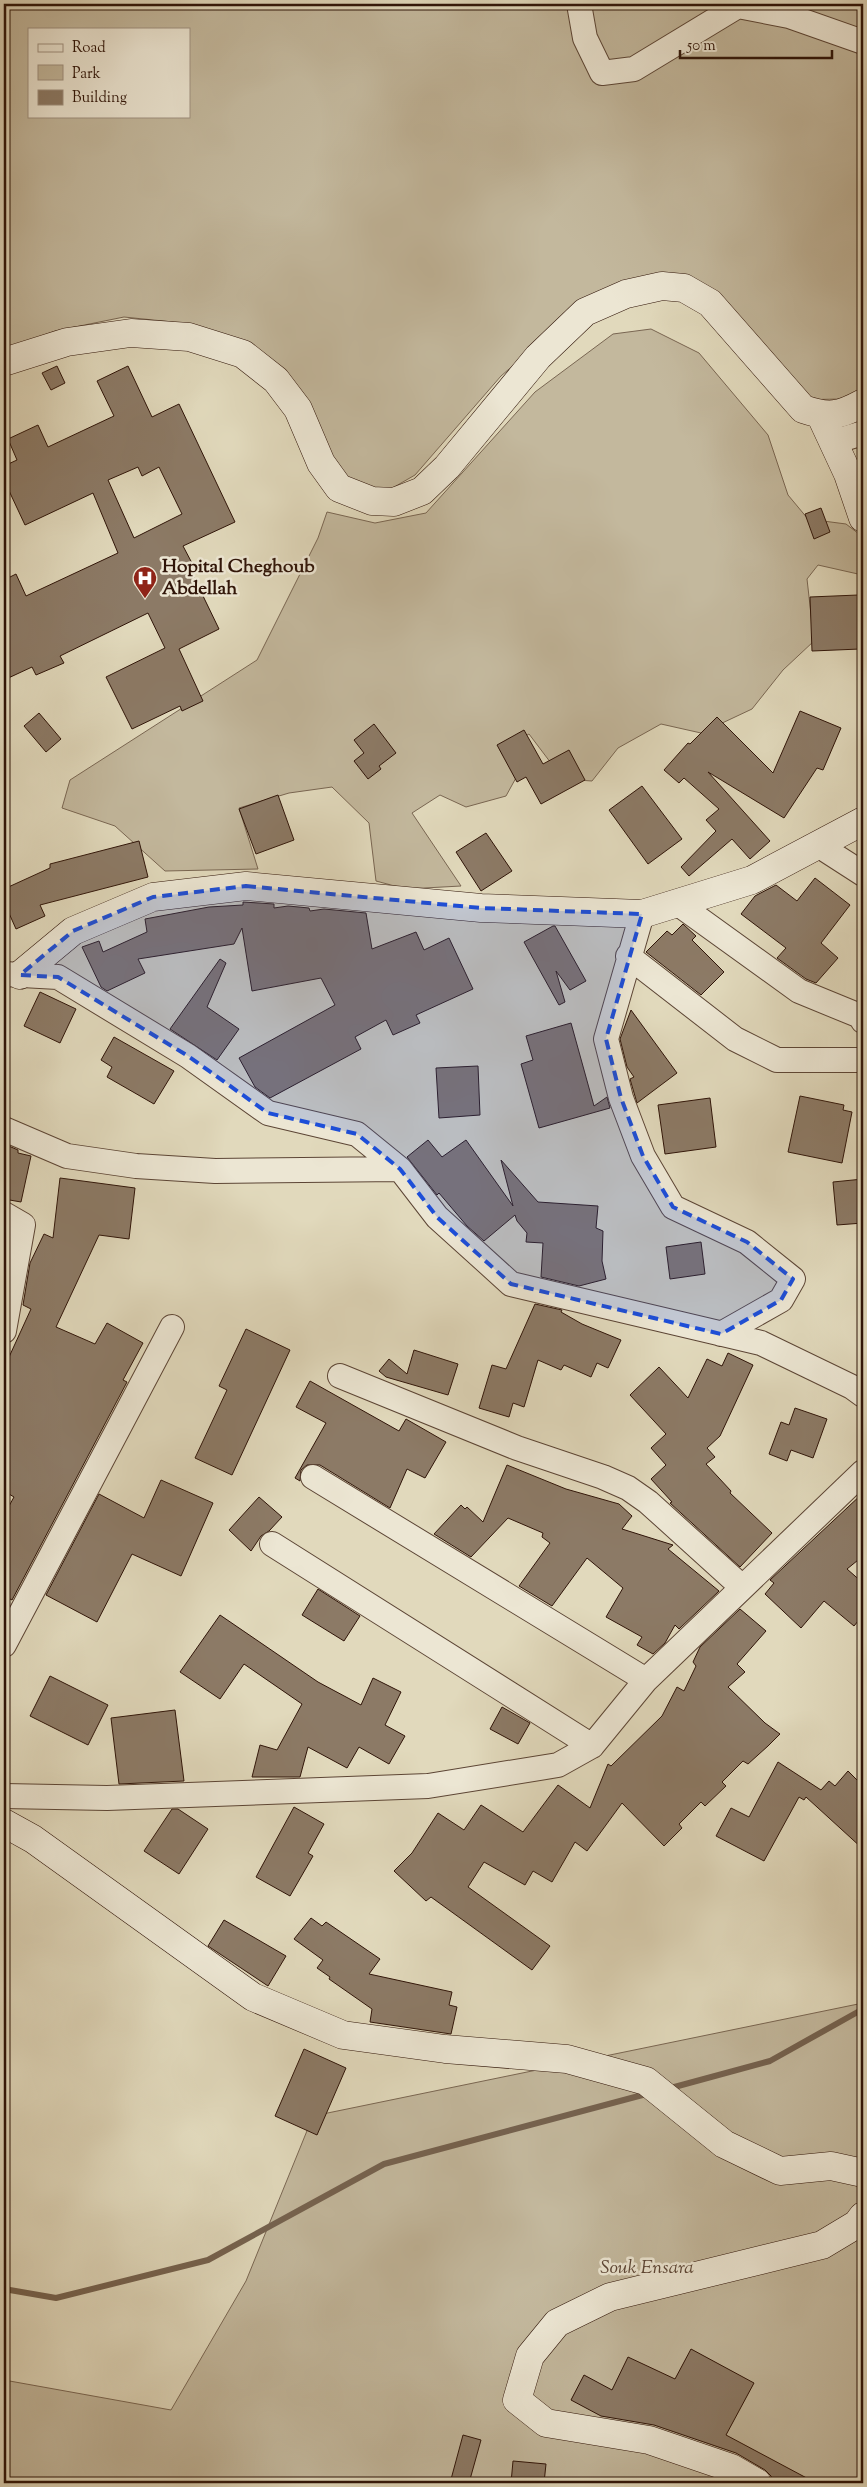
<svg xmlns="http://www.w3.org/2000/svg" width="867" height="2487" viewBox="0 0 867 2487" font-family="'Sorts Mill Goudy',serif">
<rect width="100%" height="100%" fill="#e1d9bc"/>
<filter id="stains"><feTurbulence type="fractalNoise" baseFrequency=".004" numOctaves="4"/><feColorMatrix values="0 0 0 0 .2 0 0 0 0 .09 0 0 0 0 .02 0 0 0 .5 -.17"/></filter>
<radialGradient id="worn" r=".72"><stop offset=".6" stop-color="#630" stop-opacity="0"/><stop offset="1" stop-color="#630" stop-opacity=".3"/></radialGradient>
<path fill="#c3b89d" stroke="#796652" fill-rule="evenodd" d="M 4,4 L 863,4 L 863,388 L 841,399 L 792,400 L 686,293 L 561,324 L 501,376 L 415,475 L 382,494 L 359,494 L 279,378 L 173,322 L 124,317 L 55,331 L 4,350 ZM 29,29 L 189,29 L 189,116 L 29,116 Z
M 651,329 L 699,353 L 768,435 L 788,495 L 808,519 L 846,524 L 863,537 L 863,561 L 858,574 L 818,565 L 807,579 L 814,641 L 783,670 L 752,709 L 701,733 L 661,724 L 618,748 L 592,781 L 563,779 L 529,734 L 500,750 L 517,776 L 506,796 L 466,807 L 440,795 L 412,813 L 461,886 L 406,889 L 376,881 L 369,823 L 332,787 L 289,793 L 239,808 L 258,869 L 165,871 L 115,826 L 62,808 L 70,780 L 257,660 L 318,538 L 327,512 L 375,523 L 426,513 L 535,392 L 613,334 Z
M 863,2003 L 863,2483 L 4,2483 L 4,2380 L 171,2410 L 246,2281 L 313,2116 Z"/>
<g fill="none" stroke-linecap="round" stroke-linejoin="round">
<path stroke="#75624f" stroke-width="6" d="M 667,2089 L 770,2061 L 863,2009
M 4,2289 L 56,2298 L 208,2260 L 384,2164 L 650,2093"/>
</g>
<path fill="#8c7a66" stroke="#2f1408" fill-rule="evenodd" d="M 57,366 L 65,383 L 51,390 L 42,373 Z
M 128,366 L 152,417 L 179,404 L 235,522 L 183,546 L 193,565 L 189,567 L 219,629 L 179,649 L 203,701 L 182,711 L 180,706 L 132,729 L 106,677 L 165,648 L 148,613 L 60,656 L 64,663 L 36,675 L 32,667 L 4,680 L 4,580 L 16,574 L 26,596 L 118,553 L 93,493 L 25,525 L 4,480 L 4,466 L 17,460 L 8,439 L 38,425 L 48,447 L 114,416 L 97,381 ZM 138,467 L 142,476 L 159,467 L 182,514 L 134,538 L 108,480 Z
M 821,508 L 830,532 L 814,539 L 805,514 Z
M 858,595 L 860,649 L 812,651 L 810,597 Z
M 800,711 L 841,728 L 823,770 L 817,768 L 784,818 L 708,772 L 770,841 L 750,859 L 732,839 L 689,876 L 681,867 L 716,831 L 706,820 L 719,809 L 684,778 L 679,783 L 664,770 L 688,743 L 690,744 L 717,717 L 773,773 Z
M 39,713 L 61,739 L 46,752 L 24,726 Z
M 374,724 L 396,753 L 379,766 L 381,769 L 368,779 L 354,761 L 364,753 L 354,740 Z
M 524,730 L 543,764 L 569,750 L 585,780 L 541,804 L 526,777 L 517,782 L 497,745 Z
M 642,786 L 682,839 L 648,864 L 609,810 Z
M 278,795 L 294,840 L 256,854 L 239,809 Z
M 486,833 L 512,871 L 481,891 L 456,852 Z
M 139,841 L 148,877 L 40,905 L 45,916 L 16,929 L 4,902 L 4,889 L 50,868 L 50,864 Z
M 815,878 L 850,905 L 821,943 L 838,958 L 816,983 L 806,979 L 777,958 L 786,948 L 741,914 L 755,896 L 776,885 L 797,901 Z
M 243,902 L 274,904 L 274,908 L 288,906 L 309,908 L 310,911 L 324,909 L 366,913 L 372,949 L 416,932 L 424,950 L 449,938 L 473,989 L 416,1015 L 420,1023 L 393,1035 L 386,1020 L 355,1037 L 361,1049 L 270,1098 L 255,1087 L 239,1058 L 335,1005 L 321,978 L 252,991 L 242,928 L 234,944 L 138,959 L 145,973 L 107,991 L 101,987 L 82,947 L 99,941 L 103,952 L 147,932 L 145,919 L 209,907 L 243,905 Z
M 683,924 L 696,936 L 692,940 L 724,972 L 701,995 L 646,952 L 667,931 L 672,935 Z
M 553,926 L 555,926 L 586,981 L 570,990 L 556,971 L 565,1002 L 559,1005 L 524,942 Z
M 220,959 L 226,963 L 207,1007 L 239,1029 L 217,1060 L 170,1029 Z
M 40,992 L 76,1009 L 60,1043 L 24,1026 Z
M 631,1010 L 677,1073 L 637,1103 L 630,1079 L 634,1077 L 627,1067 L 620,1039 Z
M 571,1023 L 594,1106 L 607,1097 L 610,1108 L 539,1128 L 521,1064 L 533,1060 L 526,1036 Z
M 114,1037 L 174,1071 L 154,1104 L 107,1077 L 112,1067 L 101,1060 Z
M 478,1066 L 480,1115 L 439,1118 L 436,1068 Z
M 800,1096 L 844,1105 L 843,1110 L 852,1112 L 842,1163 L 788,1152 Z
M 710,1098 L 716,1147 L 665,1154 L 658,1105 Z
M 428,1140 L 442,1157 L 466,1140 L 513,1206 L 501,1160 L 538,1202 L 598,1206 L 596,1228 L 603,1231 L 602,1261 L 606,1279 L 579,1286 L 541,1277 L 543,1243 L 526,1242 L 527,1233 L 517,1221 L 515,1215 L 484,1241 L 467,1226 L 439,1193 L 437,1195 L 407,1157 Z
M 4,1144 L 18,1150 L 18,1153 L 31,1156 L 21,1202 L 4,1199 Z
M 60,1178 L 135,1188 L 129,1239 L 99,1235 L 56,1327 L 95,1344 L 107,1323 L 143,1343 L 123,1380 L 127,1382 L 12,1600 L 4,1596 L 4,1515 L 14,1497 L 4,1491 L 4,1368 L 31,1309 L 23,1305 L 30,1263 L 44,1234 L 53,1238 Z
M 863,1179 L 863,1223 L 837,1225 L 833,1182 Z
M 701,1242 L 705,1274 L 670,1279 L 666,1247 Z
M 535,1304 L 562,1310 L 561,1312 L 582,1324 L 621,1340 L 608,1368 L 597,1363 L 591,1377 L 564,1365 L 561,1370 L 538,1360 L 524,1407 L 513,1403 L 509,1417 L 479,1408 L 492,1365 L 506,1369 Z
M 246,1329 L 290,1350 L 232,1475 L 195,1458 L 227,1390 L 219,1386 Z
M 414,1350 L 458,1364 L 448,1395 L 386,1377 L 379,1371 L 389,1359 L 407,1374 Z
M 728,1353 L 753,1365 L 720,1436 L 707,1448 L 715,1457 L 706,1464 L 731,1491 L 730,1493 L 772,1533 L 740,1567 L 670,1503 L 672,1502 L 651,1479 L 666,1465 L 651,1448 L 666,1434 L 630,1395 L 659,1367 L 688,1398 L 707,1359 L 722,1366 Z
M 310,1381 L 399,1431 L 406,1419 L 446,1442 L 425,1478 L 407,1469 L 390,1508 L 320,1465 L 307,1465 L 301,1470 L 300,1481 L 295,1478 L 326,1423 L 296,1407 Z
M 795,1408 L 827,1419 L 813,1458 L 791,1450 L 787,1461 L 769,1454 L 781,1422 L 789,1425 Z
M 507,1465 L 566,1489 L 619,1504 L 632,1516 L 622,1529 L 673,1545 L 668,1549 L 719,1591 L 679,1629 L 675,1625 L 665,1643 L 653,1654 L 637,1645 L 642,1637 L 606,1617 L 623,1588 L 587,1558 L 552,1606 L 519,1586 L 550,1543 L 542,1537 L 543,1533 L 508,1518 L 471,1557 L 434,1534 L 461,1505 L 465,1509 L 467,1507 L 483,1522 Z
M 161,1480 L 213,1503 L 181,1576 L 132,1554 L 97,1622 L 46,1595 L 99,1494 L 144,1518 Z
M 863,1493 L 863,1556 L 847,1569 L 863,1583 L 863,1615 L 854,1626 L 824,1601 L 801,1628 L 765,1594 L 774,1583 L 770,1580 Z
M 259,1497 L 282,1517 L 269,1531 L 261,1536 L 251,1551 L 229,1530 Z
M 318,1589 L 360,1616 L 344,1641 L 302,1615 Z
M 740,1609 L 766,1631 L 737,1664 L 745,1672 L 728,1687 L 765,1723 L 780,1734 L 768,1746 L 748,1764 L 743,1761 L 722,1782 L 726,1786 L 705,1806 L 701,1802 L 679,1824 L 682,1828 L 664,1846 L 622,1803 L 587,1851 L 575,1842 L 552,1882 L 533,1871 L 525,1885 L 484,1862 L 468,1887 L 550,1946 L 532,1970 L 431,1897 L 426,1901 L 394,1871 L 412,1853 L 438,1813 L 464,1830 L 481,1805 L 523,1832 L 558,1785 L 590,1808 L 608,1764 L 611,1766 L 662,1716 L 677,1687 L 684,1691 L 696,1666 L 693,1662 L 700,1647 Z
M 220,1615 L 318,1682 L 361,1705 L 373,1678 L 401,1692 L 385,1725 L 405,1736 L 389,1764 L 359,1747 L 347,1768 L 308,1747 L 300,1777 L 252,1777 L 260,1745 L 277,1750 L 302,1704 L 244,1664 L 220,1699 L 180,1672 Z
M 50,1676 L 108,1705 L 88,1745 L 30,1716 Z
M 502,1707 L 530,1723 L 518,1744 L 490,1729 Z
M 175,1710 L 184,1781 L 119,1784 L 111,1718 Z
M 778,1762 L 821,1790 L 829,1781 L 835,1786 L 848,1771 L 863,1786 L 863,1849 L 806,1797 L 804,1800 L 799,1797 L 764,1861 L 716,1836 L 731,1808 L 749,1817 Z
M 294,1807 L 324,1824 L 308,1853 L 313,1856 L 290,1896 L 256,1877 Z
M 172,1809 L 178,1809 L 208,1829 L 179,1874 L 144,1851 Z
M 311,1918 L 322,1926 L 326,1922 L 380,1959 L 369,1974 L 452,1992 L 449,2005 L 457,2007 L 451,2034 L 370,2022 L 372,2009 L 329,1979 L 330,1977 L 317,1968 L 323,1960 L 294,1939 Z
M 224,1920 L 286,1956 L 268,1986 L 208,1946 Z
M 304,2049 L 346,2068 L 317,2135 L 275,2116 Z
M 691,2349 L 754,2383 L 726,2435 L 816,2483 L 773,2483 L 771,2476 L 765,2470 L 736,2453 L 654,2425 L 601,2416 L 571,2400 L 584,2375 L 612,2390 L 628,2357 L 675,2379 Z
M 463,2435 L 481,2440 L 469,2483 L 450,2483 Z
M 513,2461 L 546,2464 L 544,2483 L 511,2483 Z"/>
<g fill="none" stroke-linecap="round" stroke-linejoin="round">
<g stroke="#5c4535" stroke-width="26">
<path id="street" d="M 579,4 L 585,38 L 602,73 L 634,69 L 738,6 L 789,16 L 863,42
M 833,442 L 863,433
M 818,845 L 863,874
M 677,903 L 799,991 L 860,1016 L 863,1021
M 642,914 L 606,1039 L 621,1098 L 643,1156 L 673,1207 L 747,1242 L 793,1279 L 781,1300 L 721,1334
M 628,956 L 735,1039 L 777,1060 L 863,1060
M 4,974 L 58,977 L 188,1056 L 268,1113 L 357,1134 L 400,1169 L 437,1217 L 511,1284 L 761,1343 L 852,1387 L 863,1395
M 4,1129 L 67,1156 L 136,1166 L 215,1171 L 400,1169
M 4,1214 L 23,1225 L 4,1331
M 340,1376 L 517,1448 L 603,1477 L 628,1488 L 648,1502 L 742,1587
M 313,1477 L 646,1680
M 272,1544 L 592,1746
M 4,1645 L 172,1327
M 4,1796 L 107,1798 L 428,1786 L 558,1765 L 592,1746 L 646,1680 L 863,1472"/>
</g>
<g stroke="#2f1408" stroke-width="29">
<path id="secondary" d="M 4,362 L 67,342 L 131,333 L 189,337 L 243,354 L 276,380 L 298,409 L 321,463 L 339,488 L 372,501 L 394,502 L 422,491 L 447,467 L 538,357 L 585,312 L 626,294 L 662,286 L 684,288 L 710,303 L 803,409 C 829,418 839,416 863,403
M 821,416 L 848,474 L 863,518
M 20,975 L 73,931 L 153,897 L 246,886 L 481,908 L 642,914 L 752,880 L 863,821
M 4,1823 L 33,1839 L 253,1997 L 343,2035 L 445,2049 L 567,2059 L 646,2081 L 724,2144 L 780,2171 L 831,2166 L 863,2173
M 757,2483 L 731,2468 L 649,2440 L 546,2423 L 517,2400 L 530,2356 L 557,2323 L 610,2297 L 822,2245 L 857,2224 L 863,2216"/>
</g>
<use href="#street" stroke="#ece6d3" stroke-width="24"/>
<use href="#secondary" stroke="#ece6d3" stroke-width="28"/>
</g>
<path fill="#1d4ed8" fill-opacity="0.2" stroke="#1d4ed8" stroke-width="4" stroke-dasharray="10 6" stroke-linejoin="round" d="M 246,886 L 481,908 L 642,914 L 606,1039 L 621,1098 L 643,1156 L 673,1207 L 747,1242 L 793,1279 L 781,1300 L 721,1334 L 511,1284 L 437,1217 L 400,1169 L 357,1134 L 268,1113 L 188,1056 L 58,977 L 20,975 L 73,931 L 153,897 Z"/>
<defs>
<g id="hospital-pin" transform="scale(1.25)"><path d="M0 17L-7.5 6A9.5 9.5 0 1 1 7.5 6Z" fill="#8f2418" stroke="#ece6d3"/><path d="M-5-5h3v3.5h4V-5h3V5h-3V1.5h-4V5h-3Z" fill="#fff"/></g>
</defs>
<g fill-rule="evenodd">
<use href="#hospital-pin" x="145" y="578"/>
</g>
<g text-anchor="middle" dominant-baseline="central" stroke-width="5" stroke-linejoin="round" paint-order="stroke">
<g font-size="19" font-weight="bold" fill="#2f1408" stroke="#ece6d3" text-anchor="start">
<text x="162" y="567">Hopital Cheghoub<tspan x="162" dy="22">Abdellah</tspan></text>
</g>
<g font-size="19" font-style="italic" fill="#5b4535" stroke="#ece6d3">
<text x="647" y="2268">Souk Ensara</text>
</g>
</g>
<rect width="867" height="2487" fill="none" stroke="#e1d9bc" stroke-width="20"/>
<rect x="5" y="5" width="857" height="2477" fill="none" stroke="#2f1408" stroke-width="2.5"/>
<rect x="10" y="10" width="847" height="2467" fill="none" stroke="#2f1408"/>
<rect x="28" y="28" width="162" height="90" fill="#ece6d3" stroke="#a09282"/>
<rect x="38" y="44" width="25" height="8" fill="#ece6d3" stroke="#a09282"/>
<text x="72" y="52" font-size="15" fill="#2f1408">Road</text>
<rect x="38" y="65" width="25" height="15" fill="#c3b89d" stroke="#a09282"/>
<text x="72" y="78" font-size="15" fill="#2f1408">Park</text>
<rect x="38" y="90" width="25" height="15" fill="#8c7a66" stroke="#a09282"/>
<text x="72" y="102" font-size="15" fill="#2f1408">Building</text>
<path d="M680 50v8h152v-8" fill="none" stroke="#2f1408" stroke-width="2.5"/>
<text x="687" y="50" font-size="15" fill="#2f1408" stroke="#ece6d3" stroke-width="4" paint-order="stroke">50 m</text>
<rect width="100%" height="100%" filter="url(#stains)"/>
<rect width="100%" height="100%" fill="url(#worn)"/>
</svg>
